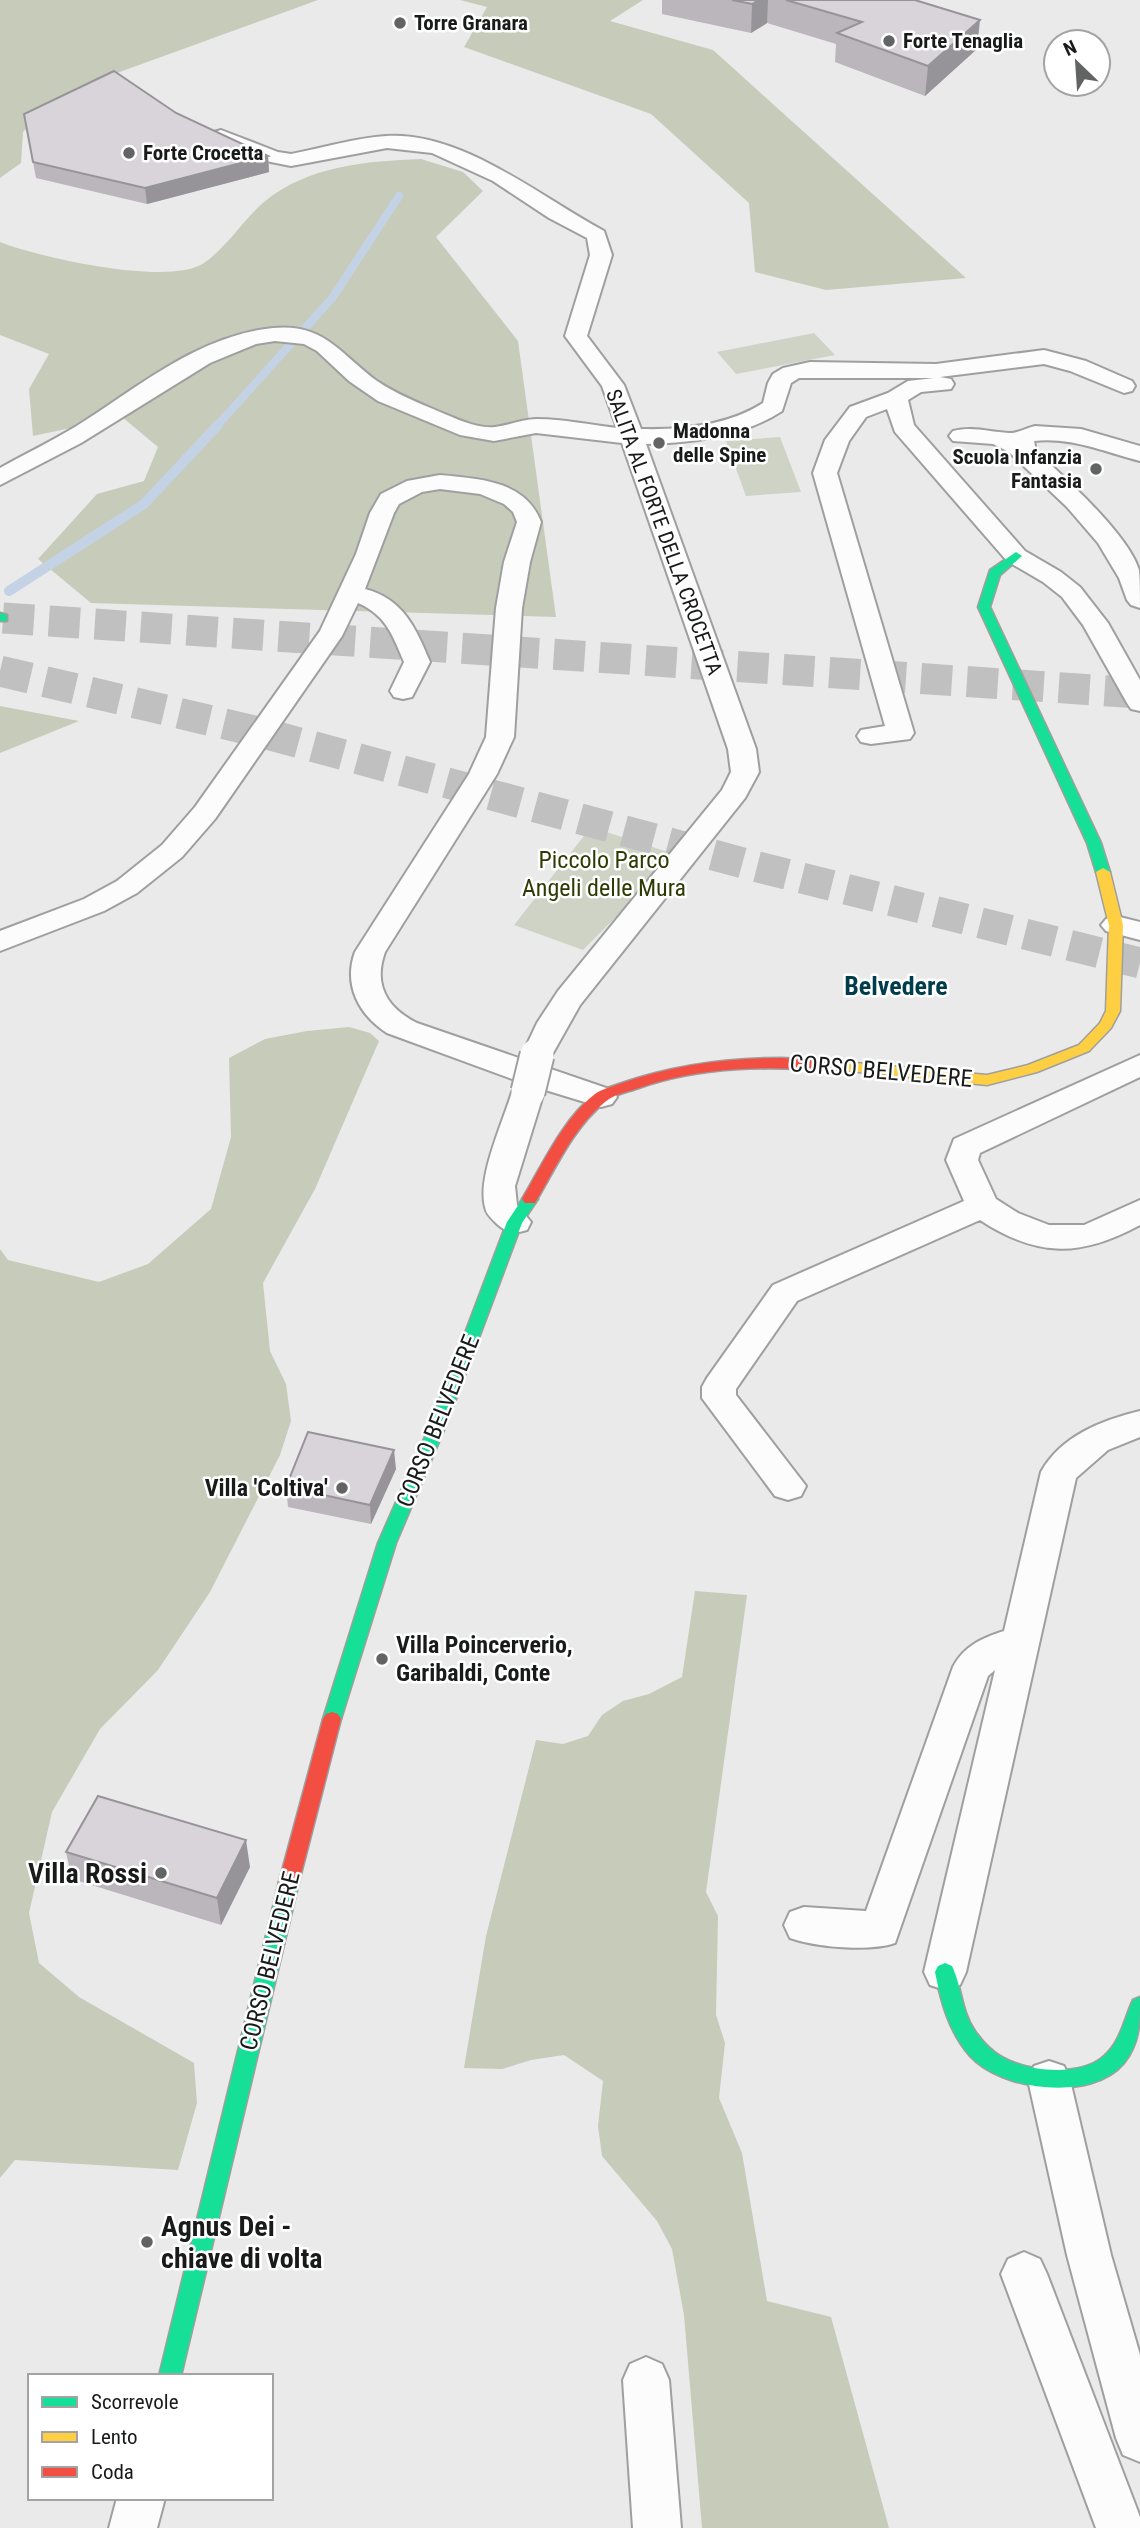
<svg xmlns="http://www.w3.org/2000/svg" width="1140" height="2528" viewBox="0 0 1140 2528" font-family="'Roboto Condensed',sans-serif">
<rect width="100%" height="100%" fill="#eaeaea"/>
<path fill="#ced3c6" d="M 814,333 L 835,355 L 736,374 L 717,352 Z
M 780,437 L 801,492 L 746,496 L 726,441 Z
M 591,827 L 674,854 L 631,902 L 583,950 L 514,925 Z"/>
<path fill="#c6cbba" d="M 0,0 L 318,0 L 106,77 L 49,104 L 23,132 L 21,163 L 0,178 Z
M 460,0 L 643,0 L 610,21 L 713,50 L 966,278 L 826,290 L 755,272 L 749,203 L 651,114 L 464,47 L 487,7 Z
M 421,159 L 463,172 L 483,191 L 436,237 L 518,341 L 556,617 L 91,603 L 38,559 L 97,494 L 144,481 L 158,447 L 122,417 L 33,436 L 29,389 L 49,354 L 0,335 L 0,242 C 38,257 169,287 204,263 C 227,247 243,220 264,202 C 307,166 367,161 421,159 Z
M 0,706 L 79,721 L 0,753 Z
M 349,1027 L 370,1033 L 379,1041 L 315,1189 L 263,1283 L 270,1351 L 286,1384 L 291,1421 L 280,1455 L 210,1592 L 158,1670 L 100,1729 L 52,1812 L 29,1913 L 39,1963 L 79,1997 L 194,2063 L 197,2103 L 178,2170 L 15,2160 L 0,2178 L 0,1249 L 8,1260 L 99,1282 L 148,1264 L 211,1209 L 231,1137 L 229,1058 L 265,1039 L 307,1031 Z
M 695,1591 L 747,1595 L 706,1892 L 718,1916 L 716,2015 L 725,2043 L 719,2098 L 742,2153 L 767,2301 L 831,2317 L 889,2528 L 702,2528 L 684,2315 L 672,2249 L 657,2221 L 602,2156 L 598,2126 L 603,2081 L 564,2055 L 531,2060 L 502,2069 L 464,2068 L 486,1936 L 536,1740 L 563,1744 L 588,1736 L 602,1715 L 623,1701 L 649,1694 L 682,1677 Z"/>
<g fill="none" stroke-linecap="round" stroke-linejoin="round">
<path stroke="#c4d2e6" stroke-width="8" d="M 216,427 L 333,297 L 399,196"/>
<path stroke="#c4d2e6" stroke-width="10" d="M 9,591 L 144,504 L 218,425"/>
<path stroke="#c0c0c0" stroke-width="31" stroke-dasharray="31 15" stroke-linecap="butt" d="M 3,618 L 1140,693
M 0,671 L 263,733 L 754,866 L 1140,963"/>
<g stroke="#9f9f9f" stroke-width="4">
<path id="street" d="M 221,130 L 278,152 L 291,154 C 322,148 355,138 386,136 C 462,131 540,197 604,231 L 612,255 L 587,336 L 624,385 L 641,429 C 682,430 727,426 763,403 L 768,383 L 773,374 L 783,368 L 810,362 L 936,364 L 1044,350 L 1086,361 L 1132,381 L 1135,386 L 1132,391 L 1124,393 L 1070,371 L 1044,364 L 940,377 L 951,379 L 954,384 L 951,389 L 921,392 L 908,400 L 914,425 L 1025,551 L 1061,572 L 1080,587 L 1108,623 L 1140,680 L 1140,711 L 1131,709 L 1127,703 L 1083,625 L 1062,597 L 1043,582 L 1007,561 L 895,432 L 887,409 L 866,417 L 849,441 L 837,473 L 914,733 L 910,739 L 871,744 L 861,742 L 857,736 L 861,730 L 885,726 L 813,473 L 825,440 L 850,407 L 888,393 L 908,381 L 934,378 L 799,378 L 791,383 L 782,411 C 742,437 692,443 646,444 L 756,749 L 759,772 L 745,798 L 580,1005 L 548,1062 L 537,1065 L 526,1062 L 522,1055 L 537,1023 L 558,991 L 722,790 L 731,772 L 728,749 L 622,443 L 536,433 L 494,441 L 460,435 L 378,401 L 349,381 L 317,351 L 304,344 L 275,341 L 256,344 L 210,363 L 81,443 L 0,485 L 0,468 C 25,454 50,442 75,427 C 136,389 198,335 273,328 C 325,323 341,355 377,381 C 396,394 419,403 440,412 C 457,419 477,429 495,427 C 510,425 523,419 537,419 C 564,419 590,425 617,428 L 602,386 L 565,336 L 590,255 L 587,238 L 549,218 L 493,181 L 432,153 L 387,148 L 291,166 L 266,161 L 214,140 L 211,136 L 214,132 Z
M 1035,426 L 1081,429 L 1140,446 L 1140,461 C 1104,452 1072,437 1034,441 L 1036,451 C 1064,477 1128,534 1139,570 C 1140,580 1140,596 1140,608 L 1131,605 L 1127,600 L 1119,578 L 1098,543 L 1067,507 L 1009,452 L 993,444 L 953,441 L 949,436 L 953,431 C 973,426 989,432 1009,433 C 1015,434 1027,428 1035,426 Z
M 440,475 C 479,479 525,480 541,522 L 530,562 L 522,608 L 514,737 L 497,774 L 385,952 C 373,985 387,1008 417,1023 L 612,1090 L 617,1097 L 612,1104 L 601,1107 L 542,1089 L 544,1092 L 515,1186 L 517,1205 L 531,1222 L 527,1230 C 514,1234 507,1233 497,1224 C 492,1219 486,1214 485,1207 C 477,1177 503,1122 512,1092 L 517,1085 L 523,1083 L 387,1033 C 359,1015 343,985 355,952 L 469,774 L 486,737 L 496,608 L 504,562 L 517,522 L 513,512 L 504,504 L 480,494 L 440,489 L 422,492 L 399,504 L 394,513 L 365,589 C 403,599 416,628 430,662 L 412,697 L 403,699 L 394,697 L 390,691 L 404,662 C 393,636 386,615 358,603 L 342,636 L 215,819 L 182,857 L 137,893 L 104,911 L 0,951 L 0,931 L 84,899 L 117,881 L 162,845 L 195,807 L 320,631 L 356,554 L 370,513 L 381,494 L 407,481 Z
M 1116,916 L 1140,922 L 1140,940 L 1106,931 L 1101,925 L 1106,919 Z
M 1140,1055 L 1140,1077 L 980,1153 L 978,1160 L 996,1199 L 1018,1213 L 1049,1225 L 1084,1225 L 1140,1200 L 1140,1225 C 1081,1257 1038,1258 980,1220 L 797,1301 L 736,1389 L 736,1395 L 806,1486 L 801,1496 L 788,1500 L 775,1496 L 702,1398 L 702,1387 L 707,1378 L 773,1285 L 964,1201 L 946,1160 L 954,1139 Z
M 1140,1411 L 1140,1437 L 1108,1450 L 1076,1478 L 966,1972 L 960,1985 L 945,1990 L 930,1985 L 924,1972 L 995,1670 L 988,1676 L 895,1943 C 869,1952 815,1947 790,1938 L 784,1925 L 790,1912 L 804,1907 L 866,1911 L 953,1667 C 964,1646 982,1638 1004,1631 L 1041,1472 C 1061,1436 1102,1420 1140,1411 Z
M 1049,2061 L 1064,2066 L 1070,2080 L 1111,2255 L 1140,2355 L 1140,2462 L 1123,2455 L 1116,2438 L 1067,2255 L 1028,2080 L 1034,2066 Z
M 1024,2252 L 1040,2259 L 1047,2274 L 1140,2517 L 1140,2528 L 1096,2528 L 1001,2274 L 1008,2259 Z
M 646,2357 L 662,2364 L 669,2380 L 681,2528 L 633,2528 L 623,2380 L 630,2364 Z
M 117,2498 L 165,2498 L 157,2528 L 109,2528 Z"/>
</g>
<g stroke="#9f9f9f" stroke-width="3">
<path id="fast" d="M 1016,552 L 1022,556 L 1000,575 L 990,607 L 1101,843 L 1110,872 L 1108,875 L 1098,875 L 1096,872 L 1087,843 L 978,607 L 990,570 Z
M 0,613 L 7,615 L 7,621 L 0,621 Z
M 530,1194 L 538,1199 L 522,1223 L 447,1423 L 396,1543 L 341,1719 L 338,1724 L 332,1726 L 326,1724 L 323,1719 L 378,1543 L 431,1423 L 507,1222 L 525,1195 Z
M 289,1874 L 296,1876 L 299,1882 L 181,2376 L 159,2376 L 279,1882 L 282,1876 Z
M 945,1963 L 952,1966 C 962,1987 961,2011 975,2031 C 982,2041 991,2051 1002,2057 C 1027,2072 1081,2077 1104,2056 C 1121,2041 1124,2019 1133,2000 L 1140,1997 C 1140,2022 1140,2043 1124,2063 C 1092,2102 1002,2091 970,2056 C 949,2032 941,2002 935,1972 L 938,1966 Z"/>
</g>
<g stroke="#9f9f9f" stroke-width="3">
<path id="slow" d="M 1103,868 L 1110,872 L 1123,925 L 1120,1011 L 1111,1028 L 1089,1051 L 1037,1072 L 987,1085 L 829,1069 L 827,1066 L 834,1061 L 987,1075 L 1028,1065 L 1079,1045 L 1100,1023 L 1106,1011 L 1109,925 L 1096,872 Z"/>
</g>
<g stroke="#9f9f9f" stroke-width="3">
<path id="jam" d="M 782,1058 L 834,1061 L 841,1066 L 834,1071 C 768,1066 702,1066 639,1088 C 628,1092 614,1094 605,1102 C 573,1128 556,1168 535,1203 L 525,1203 L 522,1199 C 543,1164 562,1120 595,1094 C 602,1089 611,1087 619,1084 C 673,1065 725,1058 782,1058 Z
M 332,1712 L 338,1714 L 341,1719 L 299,1882 L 296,1888 L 289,1890 L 282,1888 L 279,1882 L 323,1719 L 326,1714 Z"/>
</g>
<use href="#street" fill="#fcfcfc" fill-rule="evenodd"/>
<use href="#fast" fill="#16e098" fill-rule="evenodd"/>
<use href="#slow" fill="#ffcf43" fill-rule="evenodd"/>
<use href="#jam" fill="#f24e42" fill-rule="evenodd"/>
<g stroke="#9f9f9f" stroke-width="37" stroke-linecap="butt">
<path id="street-bridge" d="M 528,1092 L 537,1055"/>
</g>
<use href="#street-bridge" stroke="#fcfcfc" stroke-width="33"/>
</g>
<path fill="#bab6bb" d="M 662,0 L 915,0 L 977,49 L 925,96 L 835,62 L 836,44 L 767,23 L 751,33 L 662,14 Z
M 176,113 L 268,156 L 269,172 L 147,204 L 36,178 L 24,114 Z
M 396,1469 L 371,1524 L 288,1507 L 286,1487 Z
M 66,1852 L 250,1867 L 221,1925 L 72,1879 Z"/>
<path fill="#979499" d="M 759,0 L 768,0 L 767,23 L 751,33 L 752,4 Z
M 980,20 L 977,49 L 925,96 L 928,66 Z
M 268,156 L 269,172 L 147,204 L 145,188 Z
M 394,1450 L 396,1469 L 371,1524 L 370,1505 Z
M 246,1840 L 250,1867 L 221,1925 L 217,1898 Z"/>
<path fill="#d8d4da" stroke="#979499" stroke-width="2" d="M 732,0 L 759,0 L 752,4 Z
M 786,0 L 915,0 L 980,20 L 928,66 L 837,33 L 862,22 Z
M 114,71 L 176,113 L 268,156 L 145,188 L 33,162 L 24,114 Z
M 308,1432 L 394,1450 L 370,1505 L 286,1487 Z
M 98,1796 L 246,1840 L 217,1898 L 66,1852 Z"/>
<g fill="#626363" stroke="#fff" stroke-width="2.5">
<circle cx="400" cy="23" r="7"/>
<circle cx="889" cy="41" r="7"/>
<circle cx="129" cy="153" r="7"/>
<circle cx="659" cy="443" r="7"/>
<circle cx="1096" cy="469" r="7"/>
<circle cx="342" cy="1488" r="7"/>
<circle cx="382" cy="1659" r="7"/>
<circle cx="161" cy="1873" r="7"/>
<circle cx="147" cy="2242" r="7"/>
</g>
<g text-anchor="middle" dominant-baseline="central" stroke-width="5" stroke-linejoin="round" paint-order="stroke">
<g font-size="21" font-weight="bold" fill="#191a1a" stroke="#fff" text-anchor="start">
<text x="414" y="23">Torre Granara</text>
<text x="903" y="41">Forte Tenaglia</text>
<text x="143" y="153">Forte Crocetta</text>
<text x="673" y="431">Madonna<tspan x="673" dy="24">delle Spine</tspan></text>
<text x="1082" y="457" text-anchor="end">Scuola Infanzia<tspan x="1082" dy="24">Fantasia</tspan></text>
</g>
<g font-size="21" fill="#191a1a" stroke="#fff">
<text transform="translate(664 532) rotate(70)">SALITA AL FORTE DELLA CROCETTA</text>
</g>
<g font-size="24" fill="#2f3a03" stroke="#fff">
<text x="604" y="860">Piccolo Parco<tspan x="604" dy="28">Angeli delle Mura</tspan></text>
</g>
<g font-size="24" fill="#191a1a" stroke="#fff">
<text transform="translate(881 1071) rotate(5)">CORSO BELVEDERE</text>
<text transform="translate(438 1421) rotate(-68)">CORSO BELVEDERE</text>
<text transform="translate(270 1961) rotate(-76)">CORSO BELVEDERE</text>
</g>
<g font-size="24" font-weight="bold" fill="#191a1a" stroke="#fff" text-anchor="end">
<text x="328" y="1488">Villa 'Coltiva'</text>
<text x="396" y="1645" text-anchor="start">Villa Poincerverio,<tspan x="396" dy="28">Garibaldi, Conte</tspan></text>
</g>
<g font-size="26" font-weight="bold" fill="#003d4a" stroke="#fff">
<text x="896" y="986">Belvedere</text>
</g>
<g font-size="28" font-weight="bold" fill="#191a1a" stroke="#fff" text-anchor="end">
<text x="147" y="1873">Villa Rossi</text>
<text x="161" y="2226" text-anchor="start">Agnus Dei -<tspan x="161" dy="32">chiave di volta</tspan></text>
</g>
</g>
<rect x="28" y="2374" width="245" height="126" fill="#ffffff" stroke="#a3a3a3" stroke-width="2"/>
<rect x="42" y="2397" width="35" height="10" fill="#16e098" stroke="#a3a3a3" stroke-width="2"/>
<text x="91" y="2409" font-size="21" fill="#191a1a">Scorrevole</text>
<rect x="42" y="2432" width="35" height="10" fill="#ffcf43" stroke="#a3a3a3" stroke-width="2"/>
<text x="91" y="2444" font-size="21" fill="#191a1a">Lento</text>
<rect x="42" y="2467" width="35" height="10" fill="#f24e42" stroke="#a3a3a3" stroke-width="2"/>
<text x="91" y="2479" font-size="21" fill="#191a1a">Coda</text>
<g transform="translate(1077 63) rotate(335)"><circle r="33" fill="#ffffff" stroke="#a3a3a3" stroke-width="2"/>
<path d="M0-5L12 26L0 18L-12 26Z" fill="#626363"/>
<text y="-10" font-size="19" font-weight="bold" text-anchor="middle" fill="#191a1a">N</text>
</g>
</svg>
